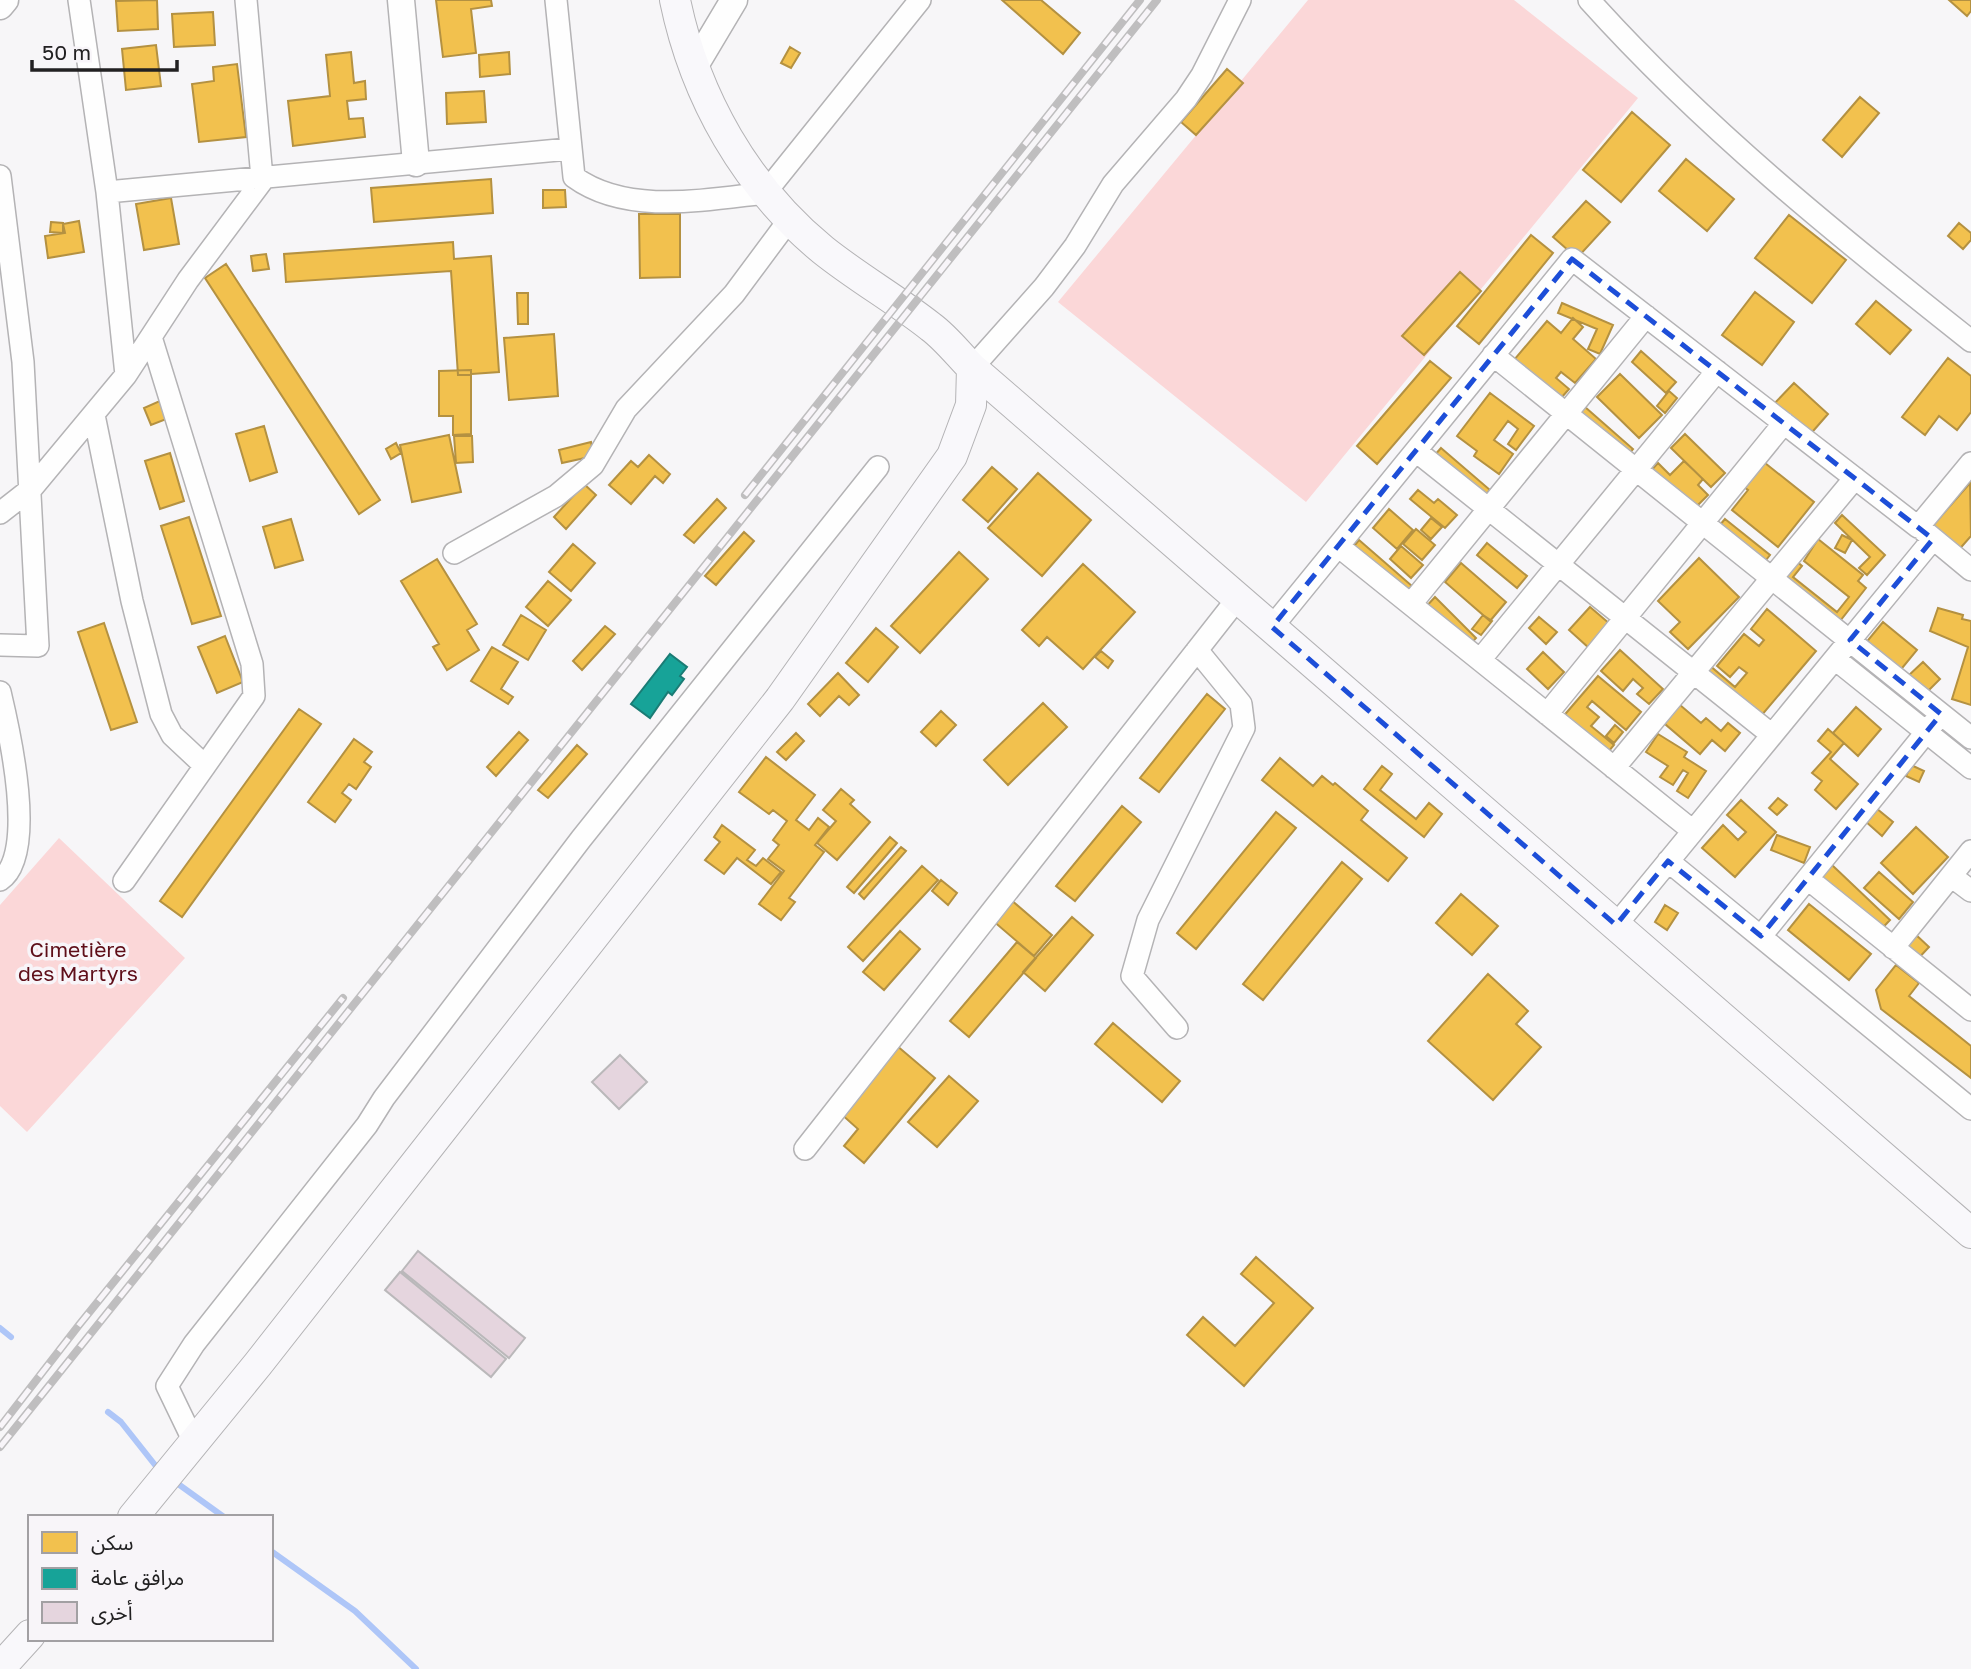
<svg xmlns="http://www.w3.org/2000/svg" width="1971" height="1669" viewBox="0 0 1971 1669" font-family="'Golos Text','Noto Sans Arabic',sans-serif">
<rect width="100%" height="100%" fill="#f7f6f8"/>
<path fill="#fbd7d8" d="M 1308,0 L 1514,0 L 1638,98 L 1306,502 L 1058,302 Z
M 59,838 L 185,958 L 27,1132 L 0,1106 L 0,905 Z"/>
<path fill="#f2c14e" stroke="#b49141" stroke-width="2" d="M 157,0 L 158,29 L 118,31 L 116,1 Z
M 436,0 L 491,0 L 492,6 L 471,9 L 476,53 L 443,57 Z
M 1002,0 L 1041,0 L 1080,33 L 1063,54 Z
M 1949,0 L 1971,0 L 1971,11 L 1967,16 Z
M 213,12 L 215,45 L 174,47 L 172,14 Z
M 156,45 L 161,86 L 126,90 L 122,49 Z
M 790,47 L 800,53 L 791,68 L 781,63 Z
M 351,52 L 354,83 L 365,81 L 366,99 L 347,101 L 349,119 L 363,118 L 365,137 L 293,146 L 288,101 L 330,96 L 326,55 Z
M 509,52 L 510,74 L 480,77 L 479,55 Z
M 237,64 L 246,137 L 199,142 L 192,84 L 214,81 L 213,67 Z
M 1227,69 L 1243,83 L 1196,135 L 1181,122 Z
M 484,91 L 486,122 L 447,124 L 446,93 Z
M 1860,97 L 1879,113 L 1842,157 L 1823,140 Z
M 1632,112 L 1670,145 L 1621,202 L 1583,170 Z
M 1686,159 L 1734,199 L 1707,231 L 1659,191 Z
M 491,179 L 493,213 L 374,222 L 371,188 Z
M 543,190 L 565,190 L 566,207 L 543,208 Z
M 171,198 L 179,244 L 144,250 L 136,204 Z
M 1586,201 L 1610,222 L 1577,258 L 1553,237 Z
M 639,214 L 680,214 L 680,277 L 640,278 Z
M 1789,215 L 1846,260 L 1812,303 L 1755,258 Z
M 79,221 L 84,252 L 48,258 L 45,236 L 65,233 L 63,224 Z
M 51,222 L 63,223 L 63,233 L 50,232 Z
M 1959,223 L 1971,233 L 1971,240 L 1963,249 L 1948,236 Z
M 1531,235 L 1553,253 L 1479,344 L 1457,326 Z
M 453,242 L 454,259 L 491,256 L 499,372 L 458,375 L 451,271 L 286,282 L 284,254 Z
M 266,254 L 269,269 L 253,271 L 251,256 Z
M 226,264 L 380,500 L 359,514 L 205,278 Z
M 1460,272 L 1481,291 L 1424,355 L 1402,336 Z
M 1755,292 L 1794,322 L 1762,365 L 1722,335 Z
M 517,293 L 528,293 L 528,324 L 518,324 Z
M 1876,301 L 1911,330 L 1890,354 L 1856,324 Z
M 1562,303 L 1613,325 L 1600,354 L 1588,349 L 1597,329 L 1558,313 Z
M 1573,318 L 1583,327 L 1573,339 L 1596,359 L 1575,383 L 1561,372 L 1556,378 L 1569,389 L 1555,405 L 1503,373 L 1547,321 L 1561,333 Z
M 554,334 L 558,396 L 509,400 L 504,338 Z
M 1641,351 L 1676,382 L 1666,393 L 1632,362 Z
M 1948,358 L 1971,376 L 1971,412 L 1957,430 L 1939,416 L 1925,435 L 1902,417 Z
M 1430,361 L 1451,378 L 1377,464 L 1357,446 Z
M 471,370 L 471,434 L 453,435 L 453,416 L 439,416 L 439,371 Z
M 1620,374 L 1662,415 L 1639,438 L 1597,397 Z
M 1794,383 L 1828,414 L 1807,438 L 1772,406 Z
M 1669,391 L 1677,398 L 1665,413 L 1657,406 Z
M 1490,393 L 1534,426 L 1516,450 L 1508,444 L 1518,429 L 1508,421 L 1494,440 L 1513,454 L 1499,474 L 1474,456 L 1477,451 L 1457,436 Z
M 162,400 L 169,418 L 151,425 L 144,408 Z
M 1585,407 L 1633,449 L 1618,467 L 1569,425 Z
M 264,426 L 277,472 L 250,481 L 236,434 Z
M 1685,434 L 1725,473 L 1711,487 L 1671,448 Z
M 449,435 L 461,492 L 412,502 L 400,445 Z
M 454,436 L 472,436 L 473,462 L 456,463 Z
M 591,442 L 594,456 L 562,463 L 559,450 Z
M 396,443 L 401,453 L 391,459 L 386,449 Z
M 1441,448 L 1490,490 L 1476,506 L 1427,464 Z
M 170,453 L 184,501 L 160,509 L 145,461 Z
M 649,455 L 670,474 L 663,483 L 655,476 L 631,504 L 609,485 L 631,461 L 638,467 Z
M 1760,459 L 1814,502 L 1778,547 L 1732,510 L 1748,490 L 1740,484 Z
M 1684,461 L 1703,479 L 1698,485 L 1708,495 L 1687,516 L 1646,476 L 1658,463 L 1670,475 Z
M 992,467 L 1017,489 L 988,522 L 963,500 Z
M 1038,473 L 1091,520 L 1042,576 L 988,528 Z
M 1970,483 L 1971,536 L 1956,553 L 1929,530 Z
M 584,484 L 596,495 L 566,529 L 554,517 Z
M 1418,490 L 1434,503 L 1438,499 L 1457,515 L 1445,528 L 1410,499 Z
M 717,499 L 726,508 L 694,543 L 684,535 Z
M 1389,509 L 1413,530 L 1397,549 L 1373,528 Z
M 1842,515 L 1885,555 L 1867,575 L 1859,568 L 1870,557 L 1835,523 Z
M 189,517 L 221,616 L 192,624 L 161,526 Z
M 1431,518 L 1442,527 L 1431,539 L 1421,530 Z
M 291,519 L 303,560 L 275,568 L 263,527 Z
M 1725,519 L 1770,555 L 1755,574 L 1713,533 Z
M 1416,529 L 1435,545 L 1422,560 L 1403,544 Z
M 744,532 L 754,541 L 716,585 L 705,576 Z
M 1842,535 L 1852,540 L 1845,553 L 1835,548 Z
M 1818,539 L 1863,575 L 1858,581 L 1866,588 L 1829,635 L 1773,589 L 1796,561 L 1802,566 L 1793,577 L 1837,612 L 1849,597 L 1804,561 Z
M 1359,540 L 1412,586 L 1402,597 L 1345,557 Z
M 1487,543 L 1527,576 L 1517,588 L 1477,555 Z
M 573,544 L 595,563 L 571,591 L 549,572 Z
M 1401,546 L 1423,565 L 1411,578 L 1390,559 Z
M 959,552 L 988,579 L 920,653 L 891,626 Z
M 1699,558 L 1739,597 L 1688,649 L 1670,632 L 1680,622 L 1658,601 Z
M 437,559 L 477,624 L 467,630 L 479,650 L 447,670 L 433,647 L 439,644 L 401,581 Z
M 1461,563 L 1506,602 L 1490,621 L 1445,582 Z
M 1083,564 L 1135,612 L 1083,669 L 1047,637 L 1039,646 L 1022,630 Z
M 548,581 L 571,600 L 548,626 L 526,607 Z
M 1435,597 L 1476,638 L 1464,651 L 1423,610 Z
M 1590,607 L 1610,624 L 1589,648 L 1569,630 Z
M 1938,608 L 1963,615 L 1962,619 L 1971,621 L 1971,705 L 1952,699 L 1968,647 L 1930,631 Z
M 1767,609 L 1816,651 L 1750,729 L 1695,681 L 1709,665 L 1735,687 L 1747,673 L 1739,667 L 1730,677 L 1717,666 L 1744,634 L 1759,646 L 1764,640 L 1751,629 Z
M 521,615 L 546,630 L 528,660 L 503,645 Z
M 1483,615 L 1492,621 L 1481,635 L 1472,629 Z
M 1539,617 L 1557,632 L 1546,644 L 1529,628 Z
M 1883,622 L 1917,650 L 1898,673 L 1864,645 Z
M 104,623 L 137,722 L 111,730 L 78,632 Z
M 605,626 L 615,634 L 582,670 L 573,661 Z
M 876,628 L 898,647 L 868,682 L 846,663 Z
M 225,636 L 243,682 L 217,693 L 198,647 Z
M 492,647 L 518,662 L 501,689 L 513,697 L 508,704 L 471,681 Z
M 1620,650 L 1663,689 L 1649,704 L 1637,694 L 1643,688 L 1633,679 L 1623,691 L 1601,671 Z
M 1101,651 L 1113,661 L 1108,668 L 1095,657 Z
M 1543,652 L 1564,672 L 1548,689 L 1527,669 Z
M 1923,662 L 1940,679 L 1925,694 L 1908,676 Z
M 838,673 L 859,695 L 849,705 L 839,696 L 820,716 L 808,704 Z
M 1598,676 L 1641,712 L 1626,730 L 1592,701 L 1587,707 L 1599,717 L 1591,726 L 1614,745 L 1599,763 L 1555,726 Z
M 1207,694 L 1225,709 L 1159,792 L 1140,778 Z
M 1673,699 L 1701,723 L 1706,718 L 1721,731 L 1728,723 L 1740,733 L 1725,751 L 1712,740 L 1700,754 L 1658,718 Z
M 1043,703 L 1067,727 L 1008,785 L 984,760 Z
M 1856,707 L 1881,729 L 1858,756 L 1833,733 Z
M 299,709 L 321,724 L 182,917 L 160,901 Z
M 941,711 L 956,725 L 936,746 L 921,732 Z
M 1615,725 L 1623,732 L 1614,743 L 1606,736 Z
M 1828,729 L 1844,743 L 1830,759 L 1858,784 L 1836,809 L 1815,790 L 1822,781 L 1812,773 L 1831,752 L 1818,741 Z
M 519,732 L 528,740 L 496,776 L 487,767 Z
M 796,733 L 804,741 L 786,760 L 777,752 Z
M 1658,734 L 1687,752 L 1684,757 L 1706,771 L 1688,798 L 1677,791 L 1688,773 L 1683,770 L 1673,785 L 1660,777 L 1668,766 L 1646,752 Z
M 354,739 L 372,752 L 364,762 L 371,767 L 356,789 L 349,784 L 342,793 L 351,800 L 335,822 L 308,802 Z
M 577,745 L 587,754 L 548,798 L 538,790 Z
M 766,757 L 815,795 L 796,820 L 809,830 L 818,818 L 829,827 L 815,845 L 824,852 L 789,898 L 795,902 L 781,920 L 759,904 L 784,871 L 768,859 L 779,845 L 773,840 L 787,821 L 773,810 L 769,814 L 739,792 Z
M 1280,758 L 1313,786 L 1322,776 L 1333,785 L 1335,783 L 1368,811 L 1361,820 L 1407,858 L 1388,881 L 1262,780 Z
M 1911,765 L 1924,771 L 1919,782 L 1906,776 Z
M 1382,766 L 1392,774 L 1380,790 L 1416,819 L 1429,803 L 1442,814 L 1424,837 L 1364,789 Z
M 841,789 L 854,800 L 850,804 L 870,822 L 837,860 L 817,843 L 836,821 L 823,810 Z
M 1778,798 L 1787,805 L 1777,815 L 1769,808 Z
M 1741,800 L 1776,832 L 1735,877 L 1702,848 L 1723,825 L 1738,840 L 1746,832 L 1727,815 Z
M 1122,806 L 1141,822 L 1075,901 L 1056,886 Z
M 1876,808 L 1893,822 L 1882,836 L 1865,821 Z
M 1276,812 L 1296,828 L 1196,949 L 1177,933 Z
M 722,825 L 755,850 L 747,860 L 756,866 L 763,858 L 781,872 L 771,884 L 737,858 L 724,874 L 705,860 L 720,842 L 714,837 Z
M 1916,827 L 1948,857 L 1913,894 L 1881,863 Z
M 1777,835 L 1810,847 L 1804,863 L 1771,850 Z
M 890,837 L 897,843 L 854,893 L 847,887 Z
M 901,847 L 906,851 L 864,899 L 859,894 Z
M 1342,862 L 1362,879 L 1263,1000 L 1243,984 Z
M 1832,865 L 1890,920 L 1872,939 L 1814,883 Z
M 922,866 L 938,880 L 863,961 L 848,947 Z
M 1879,872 L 1913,902 L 1899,919 L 1864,888 Z
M 941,880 L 957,893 L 948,905 L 932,891 Z
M 1461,894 L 1498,926 L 1472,955 L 1436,923 Z
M 1010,899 L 1052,935 L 1034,956 L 992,920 Z
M 1809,904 L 1871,954 L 1849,980 L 1788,930 Z
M 1665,905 L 1678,913 L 1667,930 L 1655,922 Z
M 1072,917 L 1093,935 L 1045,991 L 1023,972 Z
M 900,931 L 920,949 L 884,990 L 863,972 Z
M 1914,933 L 1929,947 L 1914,963 L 1899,948 Z
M 1017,942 L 1036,958 L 969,1037 L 950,1021 Z
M 1896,965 L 1919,983 L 1909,996 L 1971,1046 L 1971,1078 L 1881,1009 L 1876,990 Z
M 1488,974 L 1528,1011 L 1516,1024 L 1541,1047 L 1493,1100 L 1428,1041 Z
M 1113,1023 L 1180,1081 L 1162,1102 L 1095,1044 Z
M 896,1045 L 935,1078 L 864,1163 L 844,1146 L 858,1129 L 840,1113 Z
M 949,1076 L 978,1101 L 937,1147 L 908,1122 Z
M 1256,1257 L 1313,1308 L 1244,1386 L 1187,1335 L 1203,1317 L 1235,1346 L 1274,1303 L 1241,1274 Z"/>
<path fill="#17a398" stroke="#1a7c75" stroke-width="2" d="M 670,654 L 687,667 L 680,676 L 684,679 L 672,695 L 668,692 L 650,718 L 631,704 Z"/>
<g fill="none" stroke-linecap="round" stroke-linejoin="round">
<path stroke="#aec6f8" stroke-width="6" d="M 0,1328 L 11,1337
M 108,1412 L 121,1422 L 159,1470
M 174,1481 L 224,1517
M 271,1551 L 355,1611 L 416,1669"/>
</g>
<path fill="#e5d5de" stroke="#bab8ba" stroke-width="2" d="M 620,1055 L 647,1082 L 619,1109 L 592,1082 Z
M 418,1251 L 525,1338 L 509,1358 L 402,1271 Z
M 400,1272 L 506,1359 L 491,1377 L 385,1290 Z"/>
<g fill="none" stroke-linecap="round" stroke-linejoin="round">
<g stroke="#b4b3b5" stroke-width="24">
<path id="minor" d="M 79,0 L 107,192 L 126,375
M 246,0 L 262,178
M 556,0 L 574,177 C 626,215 704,200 765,193 L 920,0
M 1589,0 C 1703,127 1837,235 1971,341
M 0,176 L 23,362 L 38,646 L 0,645
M 107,192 L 569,149
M 1493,355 L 1971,738
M 972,368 L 1044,287 L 1075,246 L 1113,184 L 1186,99 L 1202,75 L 1240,0
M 94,415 L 132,601 L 161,714 L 172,735 L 205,766
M 1416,451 L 1772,735
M 0,513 L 32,488 L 126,375 L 188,280 L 265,177
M 1924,531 L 1971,570
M 1338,546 L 1693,831
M 454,553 L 556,496 L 593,465 L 626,409 L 734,294 L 789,220
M 1411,604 L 1646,316
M 1272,627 L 1572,259 L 1918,527 L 1971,463
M 1835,659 L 1971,768
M 1480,660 L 1717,371
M 0,692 C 9,730 38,855 0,880
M 1547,714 L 1784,423
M 1614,768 L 1855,478
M 1668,861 L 1971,1109
M 1951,876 L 1971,891
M 1808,879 L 1971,1010
M 124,881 L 254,696 L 252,664 L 151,337
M 1616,925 L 1933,539
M 1761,936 L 1941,714
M 1893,948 L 1971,851
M 1177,1028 L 1132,976 L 1148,920 L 1244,728 L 1241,704 L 1197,650
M 805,1149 L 1238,598
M 194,1442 L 167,1386 L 194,1344 L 367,1125 L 384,1098 L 581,839 L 878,467"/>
</g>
<g stroke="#b4b3b5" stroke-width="29">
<path id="tertiary" d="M 401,0 L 416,163
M 0,6 L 5,0
M 694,67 L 734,0"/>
</g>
<g stroke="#b4b3b5" stroke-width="32">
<path id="secondary" d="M 972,368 L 1971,1233
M 133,1517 L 258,1364 L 780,699 L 952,456 L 971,405 L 972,368 C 959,355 946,338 931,327 C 897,300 858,278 823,250 C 746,187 695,97 675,0
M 0,1668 L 30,1635"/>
</g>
<use href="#minor" stroke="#fefefe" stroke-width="21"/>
<use href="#tertiary" stroke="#fefefe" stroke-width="26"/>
<use href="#secondary" stroke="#f9f8fb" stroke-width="30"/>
<g stroke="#bfbebf" stroke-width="8">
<path id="rail" d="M 745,495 L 1140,0
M 0,1427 L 79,1325 L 343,998
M 0,1447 L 1157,0"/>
</g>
<use href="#rail" stroke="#f8f5f9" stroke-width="5" stroke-dasharray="16" stroke-linecap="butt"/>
</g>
<path fill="none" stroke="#1d4ed8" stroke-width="5" stroke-dasharray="14 9" stroke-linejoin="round" d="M 1572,259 L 1933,539 L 1850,640 L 1941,714 L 1761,936 L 1668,861 L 1616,925 L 1272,627 Z"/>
<g text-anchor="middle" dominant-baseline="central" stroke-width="7" stroke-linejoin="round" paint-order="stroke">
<g font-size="21" fill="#5e0e19" stroke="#f8f5f9">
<text x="78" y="949">Cimetière<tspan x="78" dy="24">des Martyrs</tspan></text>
</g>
</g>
<rect x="28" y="1515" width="245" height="126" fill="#f8f5f9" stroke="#a2a0a3" stroke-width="2"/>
<rect x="42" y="1532" width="35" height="21" fill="#f2c14e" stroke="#a2a0a3" stroke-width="2"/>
<text x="91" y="1550" font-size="21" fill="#222122">سكن</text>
<rect x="42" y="1568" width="35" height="21" fill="#17a398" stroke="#a2a0a3" stroke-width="2"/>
<text x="91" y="1585" font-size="21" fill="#222122">مرافق عامة</text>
<rect x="42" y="1602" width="35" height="21" fill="#e5d5de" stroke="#a2a0a3" stroke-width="2"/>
<text x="91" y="1620" font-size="21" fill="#222122">أخرى</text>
<path d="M32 60v10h145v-10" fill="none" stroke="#222122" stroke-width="3.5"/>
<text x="42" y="60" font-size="21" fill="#222122" stroke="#f8f5f9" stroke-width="5" paint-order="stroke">50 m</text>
</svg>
